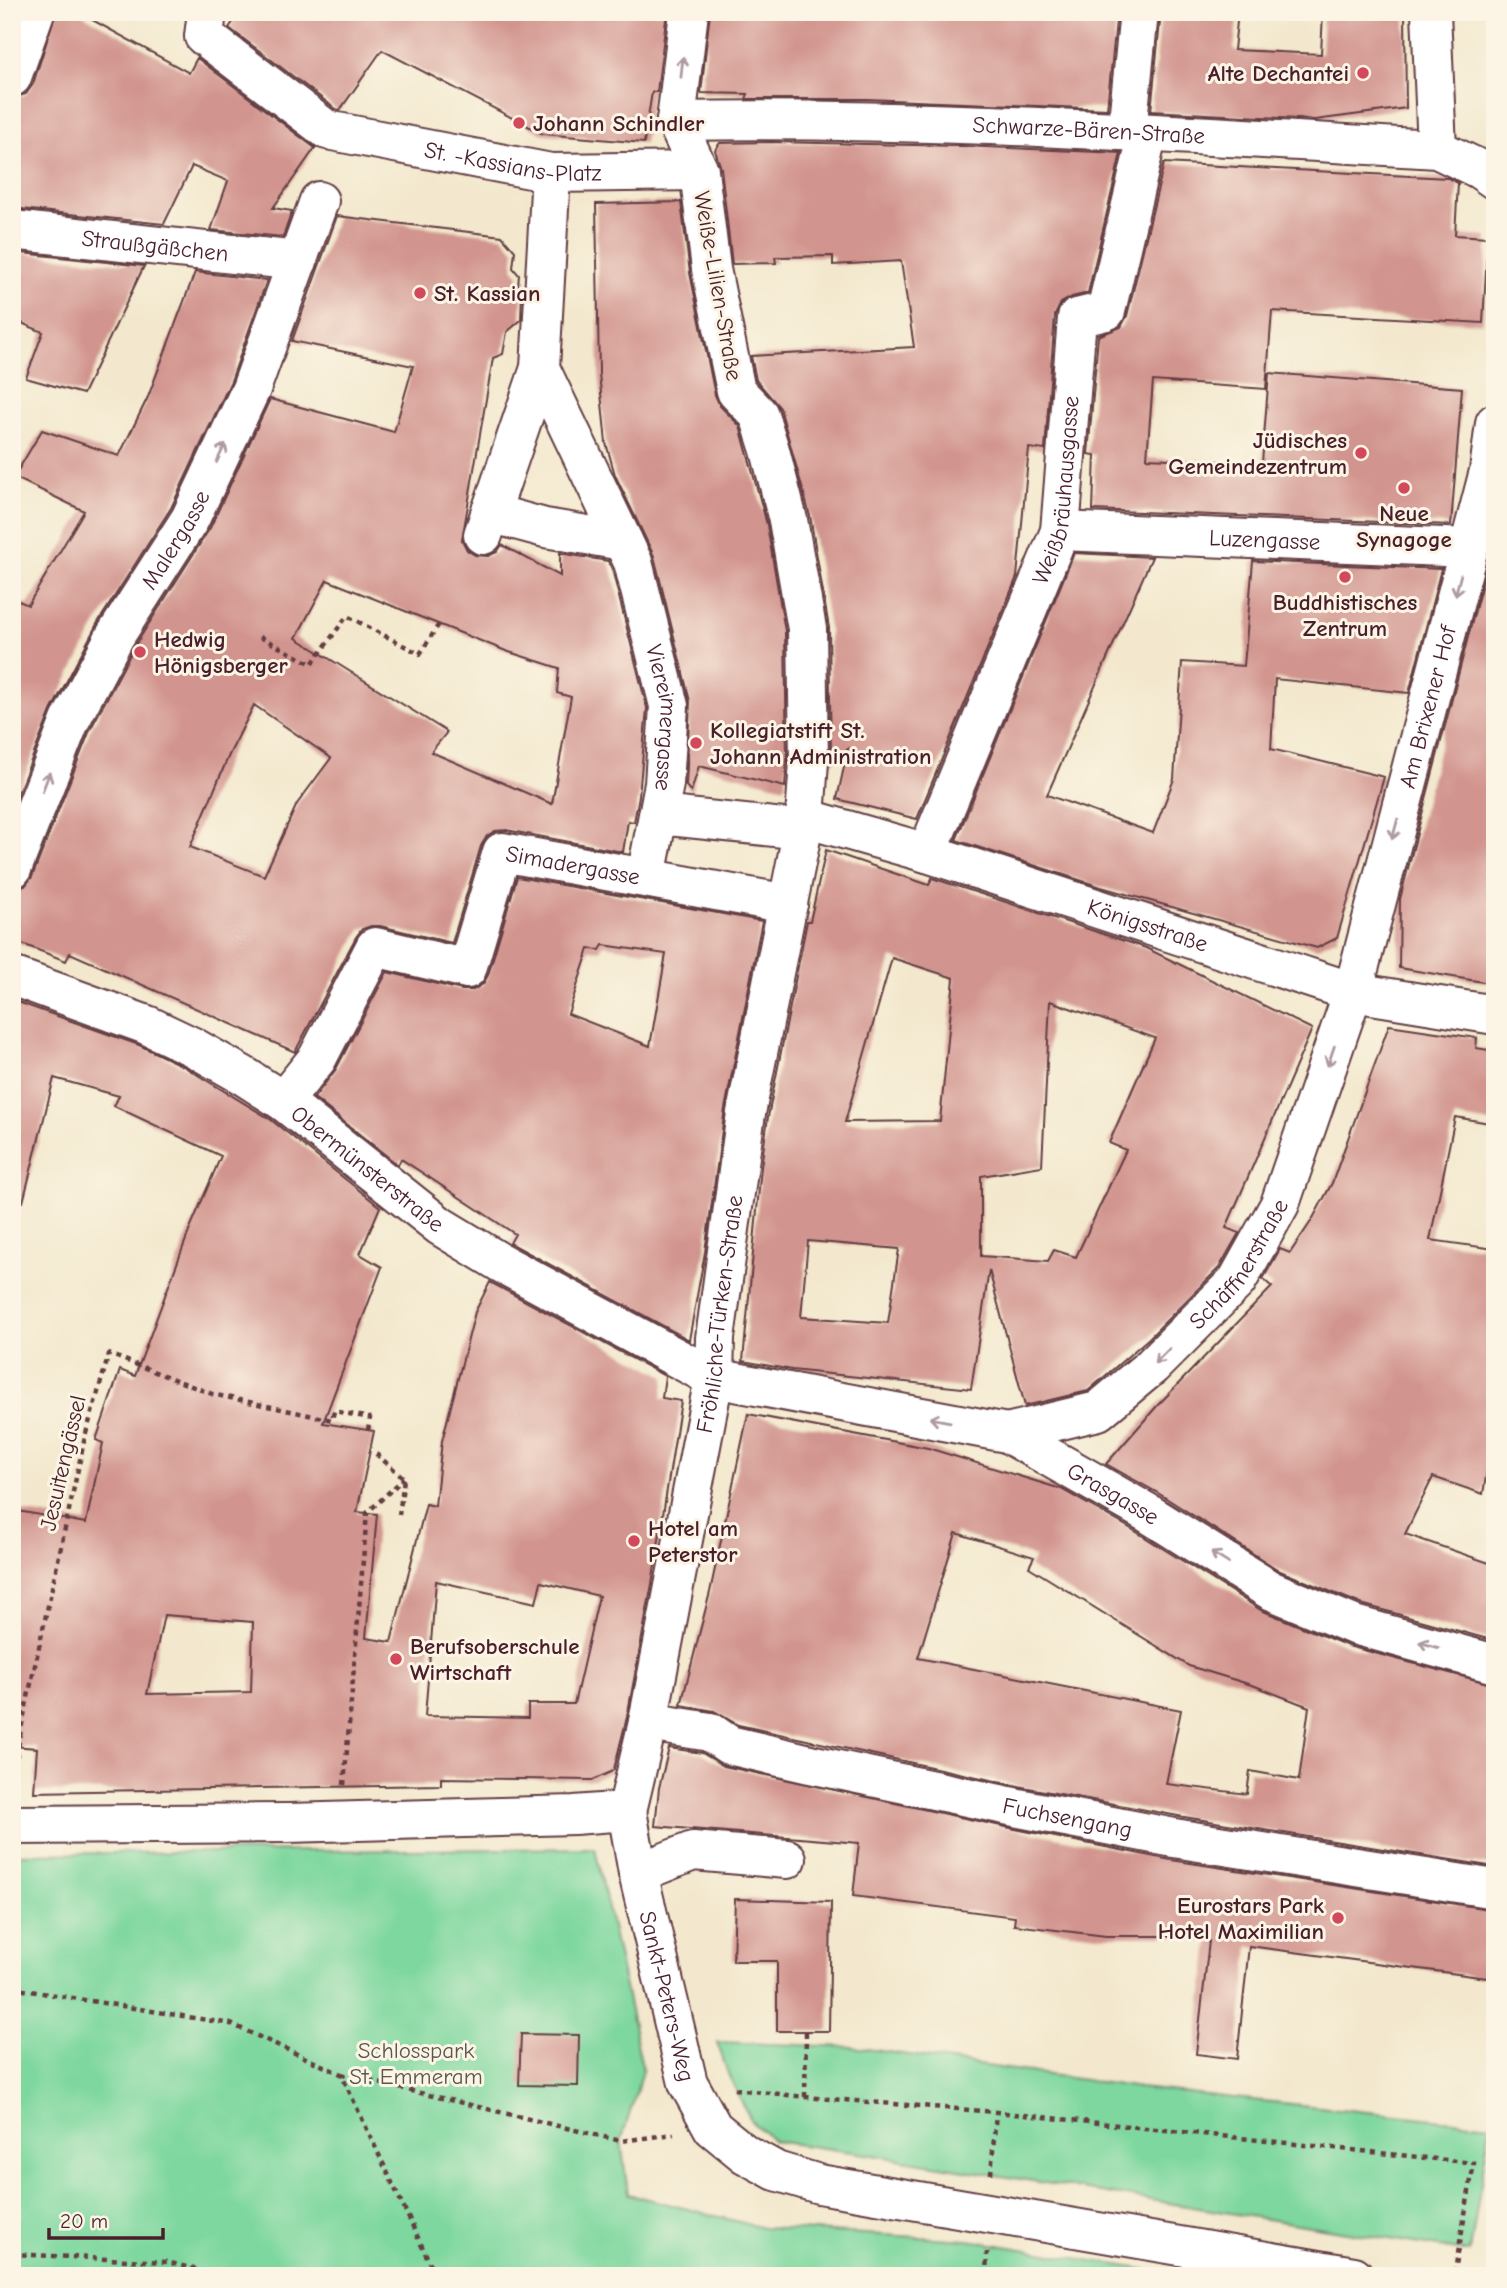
<svg xmlns="http://www.w3.org/2000/svg" width="1507" height="2288" viewBox="0 0 1507 2288" font-family="'Comic Neue',sans-serif">
<rect width="100%" height="100%" fill="#fcf5e5"/>
<filter id="ink" filterUnits="userSpaceOnUse"><feTurbulence type="fractalNoise" baseFrequency=".0143" numOctaves="2"/><feDisplacementMap in="SourceGraphic" scale="14" xChannelSelector="R" yChannelSelector="G"/><feConvolveMatrix kernelMatrix="1 2 1 2 8 2 1 2 1" color-interpolation-filters="sRGB"/></filter>
<filter id="wash" filterUnits="userSpaceOnUse"><feTurbulence type="fractalNoise" baseFrequency=".00686" numOctaves="4" result="noise"/><feDisplacementMap in="SourceGraphic" scale="28" xChannelSelector="R" yChannelSelector="G"/><feGaussianBlur stdDeviation="1.57" result="paint"/><feColorMatrix in="noise" values="0 0 0 0 0 0 0 0 0 0 0 0 0 0 0 0 0 1.4 0 .05"/><feComposite in="paint" operator="in"/></filter>
<g filter="url(#wash)">
<rect width="100%" height="100%" fill="#f3e8cd"/>
<path fill="#7dd79e" stroke="#647b64" stroke-width="2" d="M 595,1848 L 643,2071 L 621,2141 L 628,2194 L 763,2228 L 968,2240 L 1183,2276 L 12,2276 L 12,1854 Z
M 717,2042 L 853,2047 L 1140,2088 L 1490,2125 L 1470,2252 L 872,2155 L 774,2141 L 752,2122 L 729,2076 Z"/>
<g id="blocks">
<path fill="#d1948e" fill-rule="evenodd" d="M 56,12 L 78,12 L 189,73 L 197,58 L 315,148 L 273,208 L 292,211 L 283,237 L 211,230 L 228,181 L 192,166 L 164,224 L 12,208 L 12,98 L 26,94 L 33,84 Z
M 240,12 L 667,12 L 657,92 L 652,92 L 644,143 L 543,134 L 382,50 L 340,110 L 336,109 L 229,28 Z
M 710,12 L 1117,12 L 1107,109 L 867,99 L 746,99 L 748,94 L 701,93 Z
M 1161,12 L 1238,12 L 1234,50 L 1321,54 L 1323,12 L 1405,12 L 1406,108 L 1315,120 L 1151,111 Z
M 771,142 L 961,146 L 1121,153 L 1088,293 L 1072,297 L 1061,303 L 1055,315 L 1045,450 L 1029,448 L 1017,577 L 917,819 L 837,799 L 848,749 L 831,764 L 829,628 L 810,516 L 780,408 L 756,380 L 751,356 L 914,347 L 901,261 L 833,265 L 833,256 L 775,257 L 776,263 L 732,264 L 721,168 L 715,150 L 720,143 Z
M 1164,163 L 1448,178 L 1458,183 L 1455,235 L 1488,237 L 1483,323 L 1272,311 L 1266,389 L 1153,381 L 1147,458 L 1262,463 L 1269,373 L 1462,388 L 1451,525 L 1093,510 L 1095,455 L 1088,454 L 1098,336 L 1121,327 L 1127,316 Z
M 681,202 L 690,273 L 715,395 L 720,406 L 740,426 L 767,525 L 785,631 L 787,760 L 785,787 L 699,766 L 691,792 L 686,786 L 690,701 L 654,556 L 615,475 L 606,443 L 599,373 L 596,204 Z
M 337,216 L 502,236 L 515,251 L 513,268 L 519,275 L 518,286 L 522,293 L 521,320 L 507,332 L 503,354 L 493,358 L 462,540 L 467,550 L 475,555 L 488,556 L 497,552 L 502,545 L 560,576 L 560,553 L 608,561 L 612,569 L 647,708 L 639,796 L 634,822 L 628,821 L 623,852 L 506,830 L 495,831 L 487,836 L 481,846 L 452,943 L 380,926 L 371,926 L 362,929 L 356,937 L 295,1052 L 70,953 L 66,961 L 12,940 L 12,890 L 25,886 L 32,877 L 90,730 L 134,647 L 210,528 L 270,399 L 394,432 L 413,366 L 292,341 ZM 327,580 L 506,651 L 559,668 L 557,693 L 571,697 L 552,804 L 431,752 L 447,732 L 296,638 ZM 254,705 L 331,758 L 297,804 L 264,876 L 190,847 L 229,755 Z
M 12,252 L 144,266 L 83,394 L 26,378 L 43,332 L 12,319 Z
M 195,272 L 267,280 L 231,381 L 171,508 L 97,624 L 51,711 L 12,808 L 12,598 L 28,605 L 84,511 L 14,477 L 42,430 L 119,456 L 148,397 Z
M 1074,553 L 1152,557 L 1047,795 L 1153,833 L 1174,779 L 1182,662 L 1244,666 L 1253,561 L 1441,569 L 1409,693 L 1275,679 L 1271,749 L 1384,777 L 1337,938 L 1317,948 L 1101,887 L 956,840 Z
M 1488,560 L 1495,561 L 1495,984 L 1399,968 L 1400,899 Z
M 826,850 L 929,885 L 932,878 L 1146,948 L 1312,1029 L 1226,1228 L 1239,1233 L 1219,1268 L 1149,1338 L 1088,1391 L 1025,1406 L 989,1270 L 971,1389 L 792,1370 L 743,1361 L 761,1167 L 768,1117 L 807,921 L 810,921 ZM 892,958 L 954,978 L 940,1121 L 845,1122 ZM 1050,1001 L 1155,1038 L 1109,1143 L 1126,1150 L 1076,1257 L 1054,1250 L 1048,1261 L 981,1256 L 981,1176 L 1042,1166 ZM 808,1241 L 899,1249 L 888,1323 L 801,1317 Z
M 517,877 L 762,921 L 725,1109 L 705,1252 L 689,1340 L 510,1243 L 515,1234 L 401,1159 L 398,1165 L 314,1098 L 336,1069 L 387,972 L 462,990 L 473,990 L 483,984 L 488,975 ZM 603,945 L 666,954 L 650,1046 L 568,1014 L 589,949 L 600,950 Z
M 12,1000 L 139,1045 L 183,1066 L 270,1119 L 380,1207 L 360,1254 L 382,1267 L 323,1423 L 374,1431 L 357,1512 L 377,1514 L 366,1638 L 391,1642 L 426,1504 L 435,1506 L 442,1441 L 475,1312 L 490,1282 L 665,1376 L 662,1398 L 681,1401 L 652,1584 L 627,1717 L 614,1769 L 611,1772 L 593,1780 L 441,1778 L 441,1785 L 34,1792 L 37,1748 L 12,1746 L 12,1510 L 86,1523 L 103,1443 L 96,1440 L 120,1370 L 135,1376 L 191,1226 L 221,1156 L 114,1106 L 119,1096 L 54,1078 L 23,1202 L 12,1200 ZM 436,1581 L 536,1603 L 541,1582 L 599,1596 L 574,1704 L 528,1704 L 528,1718 L 425,1716 ZM 164,1615 L 253,1622 L 251,1692 L 147,1694 Z
M 1389,1025 L 1477,1038 L 1476,1048 L 1495,1051 L 1495,1124 L 1455,1117 L 1430,1240 L 1495,1249 L 1495,1423 L 1483,1494 L 1433,1477 L 1405,1534 L 1495,1565 L 1495,1641 L 1361,1604 L 1280,1571 L 1158,1493 L 1106,1464 L 1157,1406 L 1272,1287 L 1263,1279 L 1280,1249 L 1290,1253 L 1312,1220 L 1332,1183 Z
M 748,1414 L 928,1448 L 1061,1489 L 1135,1531 L 1261,1610 L 1348,1646 L 1495,1685 L 1495,1867 L 1178,1816 L 1023,1787 L 738,1725 L 714,1711 L 681,1705 L 710,1592 ZM 956,1533 L 1034,1557 L 1029,1567 L 1189,1666 L 1255,1686 L 1309,1707 L 1299,1780 L 1250,1771 L 1247,1794 L 1166,1784 L 1181,1710 L 918,1658 Z
M 669,1748 L 702,1753 L 724,1766 L 1015,1829 L 1171,1860 L 1495,1910 L 1495,1979 L 1249,1946 L 1237,2059 L 1196,2054 L 1209,1941 L 1178,1936 L 1106,1936 L 1014,1925 L 1015,1917 L 853,1896 L 859,1843 L 655,1826 L 659,1788 Z
M 735,1899 L 831,1902 L 829,2031 L 777,2031 L 777,1961 L 733,1961 Z
M 521,2034 L 579,2035 L 578,2086 L 519,2085 Z"/>
</g>
</g>
<g filter="url(#ink)">
<use href="#blocks" fill-opacity="0" stroke="#633d43" stroke-width="2"/>
<g fill="none" stroke-linecap="round" stroke-linejoin="round">
<g stroke="#633d43" stroke-width="42">
<g id="minor">
<path id="s1" d="M 207,12 L 204,36 L 327,130 L 551,173 L 699,171"/>
<path d="M 1431,12 L 1437,149"/>
<path d="M 12,77 L 35,12"/>
<path id="s2" d="M 676,121 C 930,116 1183,135 1437,149 L 1479,169 L 1495,180"/>
<path d="M 676,121 L 689,12"/>
<path d="M 1127,131 L 1139,12"/>
<path id="s3" d="M 551,173 L 540,368 L 633,562 L 669,706 L 664,784 L 646,877"/>
<path id="s4" d="M 12,230 L 298,261"/>
<path d="M 490,513 L 545,528 L 623,541"/>
<path id="s5" d="M 1060,531 L 1468,548"/>
<path d="M 483,535 L 540,368"/>
<path d="M 659,815 L 803,830"/>
<path id="s6" d="M 805,818 L 927,853 L 1353,992 L 1495,1015"/>
<path id="s7" d="M 927,853 L 1060,531 L 1077,318 L 1106,311 L 1148,133"/>
<path id="s8" d="M 12,869 L 70,721 L 115,636 L 190,519 L 251,389 L 319,201"/>
<path id="s9" d="M 12,976 L 147,1025 L 193,1047 L 244,1076 L 283,1101 L 440,1226 L 501,1263 L 714,1378 L 1007,1433 L 1146,1512 L 1270,1590 L 1354,1625 L 1495,1664"/>
<path id="s10" d="M 283,1101 L 317,1059 L 375,947 L 467,969 L 502,852 L 788,904"/>
<path id="s11" d="M 1007,1433 L 1098,1411 L 1152,1366 L 1237,1281 L 1280,1204 L 1353,992 L 1489,471 L 1495,423"/>
<path id="s12" d="M 648,1722 L 710,1732 L 729,1745 L 810,1764 L 1019,1808 L 1174,1838 L 1495,1889"/>
<path id="s13" d="M 627,1811 L 648,1722 L 714,1378 L 715,1338 L 746,1113 L 805,818 L 809,761 L 807,629 L 788,520 L 770,450 L 759,415 L 736,391 L 711,269 L 699,171 L 676,121"/>
<path id="s14" d="M 12,1825 L 288,1823 L 574,1815 L 627,1811 L 638,1873 L 688,2083 L 713,2128 L 745,2154 L 776,2171 L 819,2184 L 1354,2276"/>
<path d="M 638,1873 L 693,1851 L 787,1859"/>
</g>
</g>
<path stroke="#633d43" stroke-width="4.5" stroke-dasharray="5 5" stroke-linecap="butt" d="M 260,637 L 312,664 L 347,616 L 420,654 L 439,624
M 376,1454 L 404,1478
M 399,1515 L 404,1479
M 344,1785 L 367,1513 L 404,1478
M 12,1786 L 21,1729 L 85,1437 L 109,1354 L 212,1394 L 332,1420 L 334,1411 L 370,1418 L 368,1430
M 12,1988 L 231,2024 L 341,2074 L 436,2276
M 341,2074 L 621,2141 L 674,2134
M 735,2089 L 805,2097 L 996,2112 L 1474,2163 L 1454,2276
M 805,2097 L 806,2031
M 991,2174 L 996,2113
M 12,2254 L 167,2262 L 222,2276
M 986,2276 L 987,2252"/>
<use href="#minor" stroke="#fff" stroke-width="38"/>
</g>
<defs><path id="oneway-shaft" d="M-6 0H5M1.5-3L5.5 0L1.5 3" fill="none" stroke-width="1.6" stroke-linecap="round" stroke-linejoin="round" transform="scale(1.75)"/></defs>
<g stroke="#ae9aa0">
<use href="#oneway-shaft" transform="translate(682 67) rotate(-84)"/>
<use href="#oneway-shaft" transform="translate(221 453) rotate(-65)"/>
<use href="#oneway-shaft" transform="translate(1458 585) rotate(105)"/>
<use href="#oneway-shaft" transform="translate(46 782) rotate(-69)"/>
<use href="#oneway-shaft" transform="translate(1395 829) rotate(105)"/>
<use href="#oneway-shaft" transform="translate(1331 1056) rotate(109)"/>
<use href="#oneway-shaft" transform="translate(1162 1356) rotate(135)"/>
<use href="#oneway-shaft" transform="translate(940 1420) rotate(-170)"/>
<use href="#oneway-shaft" transform="translate(1220 1558) rotate(-148)"/>
<use href="#oneway-shaft" transform="translate(1429 1645) rotate(-164)"/>
</g>
</g>
<g fill="#d1495b" stroke="#fcf5e5" stroke-width="2.5">
<circle cx="1363" cy="73" r="7"/>
<circle cx="519" cy="123" r="7"/>
<circle cx="420" cy="293" r="7"/>
<circle cx="1361" cy="453" r="7"/>
<circle cx="1404" cy="488" r="7"/>
<circle cx="1345" cy="577" r="7"/>
<circle cx="140" cy="652" r="7"/>
<circle cx="696" cy="743" r="7"/>
<circle cx="634" cy="1541" r="7"/>
<circle cx="396" cy="1659" r="7"/>
<circle cx="1338" cy="1918" r="7"/>
</g>
<g text-anchor="middle" dominant-baseline="central" stroke-width="6" stroke-linejoin="round" paint-order="stroke">
<g font-size="23" font-weight="bold" fill="#4a1f2b" stroke="#fcf5e5" text-anchor="start">
<text x="1349" y="73" text-anchor="end">Alte Dechantei</text>
<text x="533" y="123">Johann Schindler</text>
<text x="434" y="293">St. Kassian</text>
<text x="1347" y="440" text-anchor="end">Jüdisches<tspan x="1347" dy="26">Gemeindezentrum</tspan></text>
<text x="1404" y="513" text-anchor="middle">Neue<tspan x="1404" dy="26">Synagoge</tspan></text>
<text x="1345" y="602" text-anchor="middle">Buddhistisches<tspan x="1345" dy="26">Zentrum</tspan></text>
<text x="154" y="639">Hedwig<tspan x="154" dy="26">Hönigsberger</tspan></text>
<text x="710" y="730">Kollegiatstift St.<tspan x="710" dy="26">Johann Administration</tspan></text>
<text x="648" y="1528">Hotel am<tspan x="648" dy="26">Peterstor</tspan></text>
<text x="410" y="1646">Berufsoberschule<tspan x="410" dy="26">Wirtschaft</tspan></text>
<text x="1324" y="1905" text-anchor="end">Eurostars Park<tspan x="1324" dy="26">Hotel Maximilian</tspan></text>
</g>
<g font-size="23" fill="#4a1f2b" stroke="#fcf5e5">
<text stroke="none"><textPath href="#s2" startOffset="413">Schwarze-Bären-Straße</textPath></text>
<text stroke="none"><textPath href="#s1" startOffset="368">St. -Kassians-Platz</textPath></text>
<text stroke="none"><textPath href="#s4" startOffset="144">Straußgäßchen</textPath></text>
<text transform="translate(718 286) rotate(80)">Weiße-Lilien-Straße</text>
<text stroke="none"><textPath href="#s7" startOffset="388">Weißbräuhausgasse</textPath></text>
<text stroke="none"><textPath href="#s8" startOffset="369">Malergasse</textPath></text>
<text stroke="none"><textPath href="#s5" startOffset="205">Luzengasse</textPath></text>
<text stroke="none"><textPath href="#s11" startOffset="891">Am Brixener Hof</textPath></text>
<text stroke="none"><textPath href="#s3" startOffset="570">Viereimergasse</textPath></text>
<text stroke="none"><textPath href="#s10" startOffset="469">Simadergasse</textPath></text>
<text stroke="none"><textPath href="#s6" startOffset="359">Königsstraße</textPath></text>
<text stroke="none"><textPath href="#s9" startOffset="408">Obermünsterstraße</textPath></text>
<text stroke="none"><textPath href="#s11" startOffset="299">Schäffnerstraße</textPath></text>
<text stroke="none"><textPath href="#s13" startOffset="506">Fröhliche-Türken-Straße</textPath></text>
<text transform="translate(63 1463) rotate(-77)">Jesuitengässel</text>
<text stroke="none"><textPath href="#s9" startOffset="1234">Grasgasse</textPath></text>
<text stroke="none"><textPath href="#s12" startOffset="432">Fuchsengang</textPath></text>
<text stroke="none"><textPath href="#s14" startOffset="805">Sankt-Peters-Weg</textPath></text>
</g>
<g font-size="23" fill="#59564e" stroke="#fcf5e5">
<text x="416" y="2050">Schlosspark<tspan x="416" dy="26">St. Emmeram</tspan></text>
</g>
</g>
<rect width="1507" height="2288" fill="none" stroke="#fcf5e5" stroke-width="42"/>
<path d="M49 2228v10h114v-10" fill="none" stroke="#4a1f2b" stroke-width="3.5"/>
<text x="60" y="2228" font-size="21" fill="#4a1f2b" stroke="#fcf5e5" stroke-width="5" paint-order="stroke">20 m</text>
</svg>
